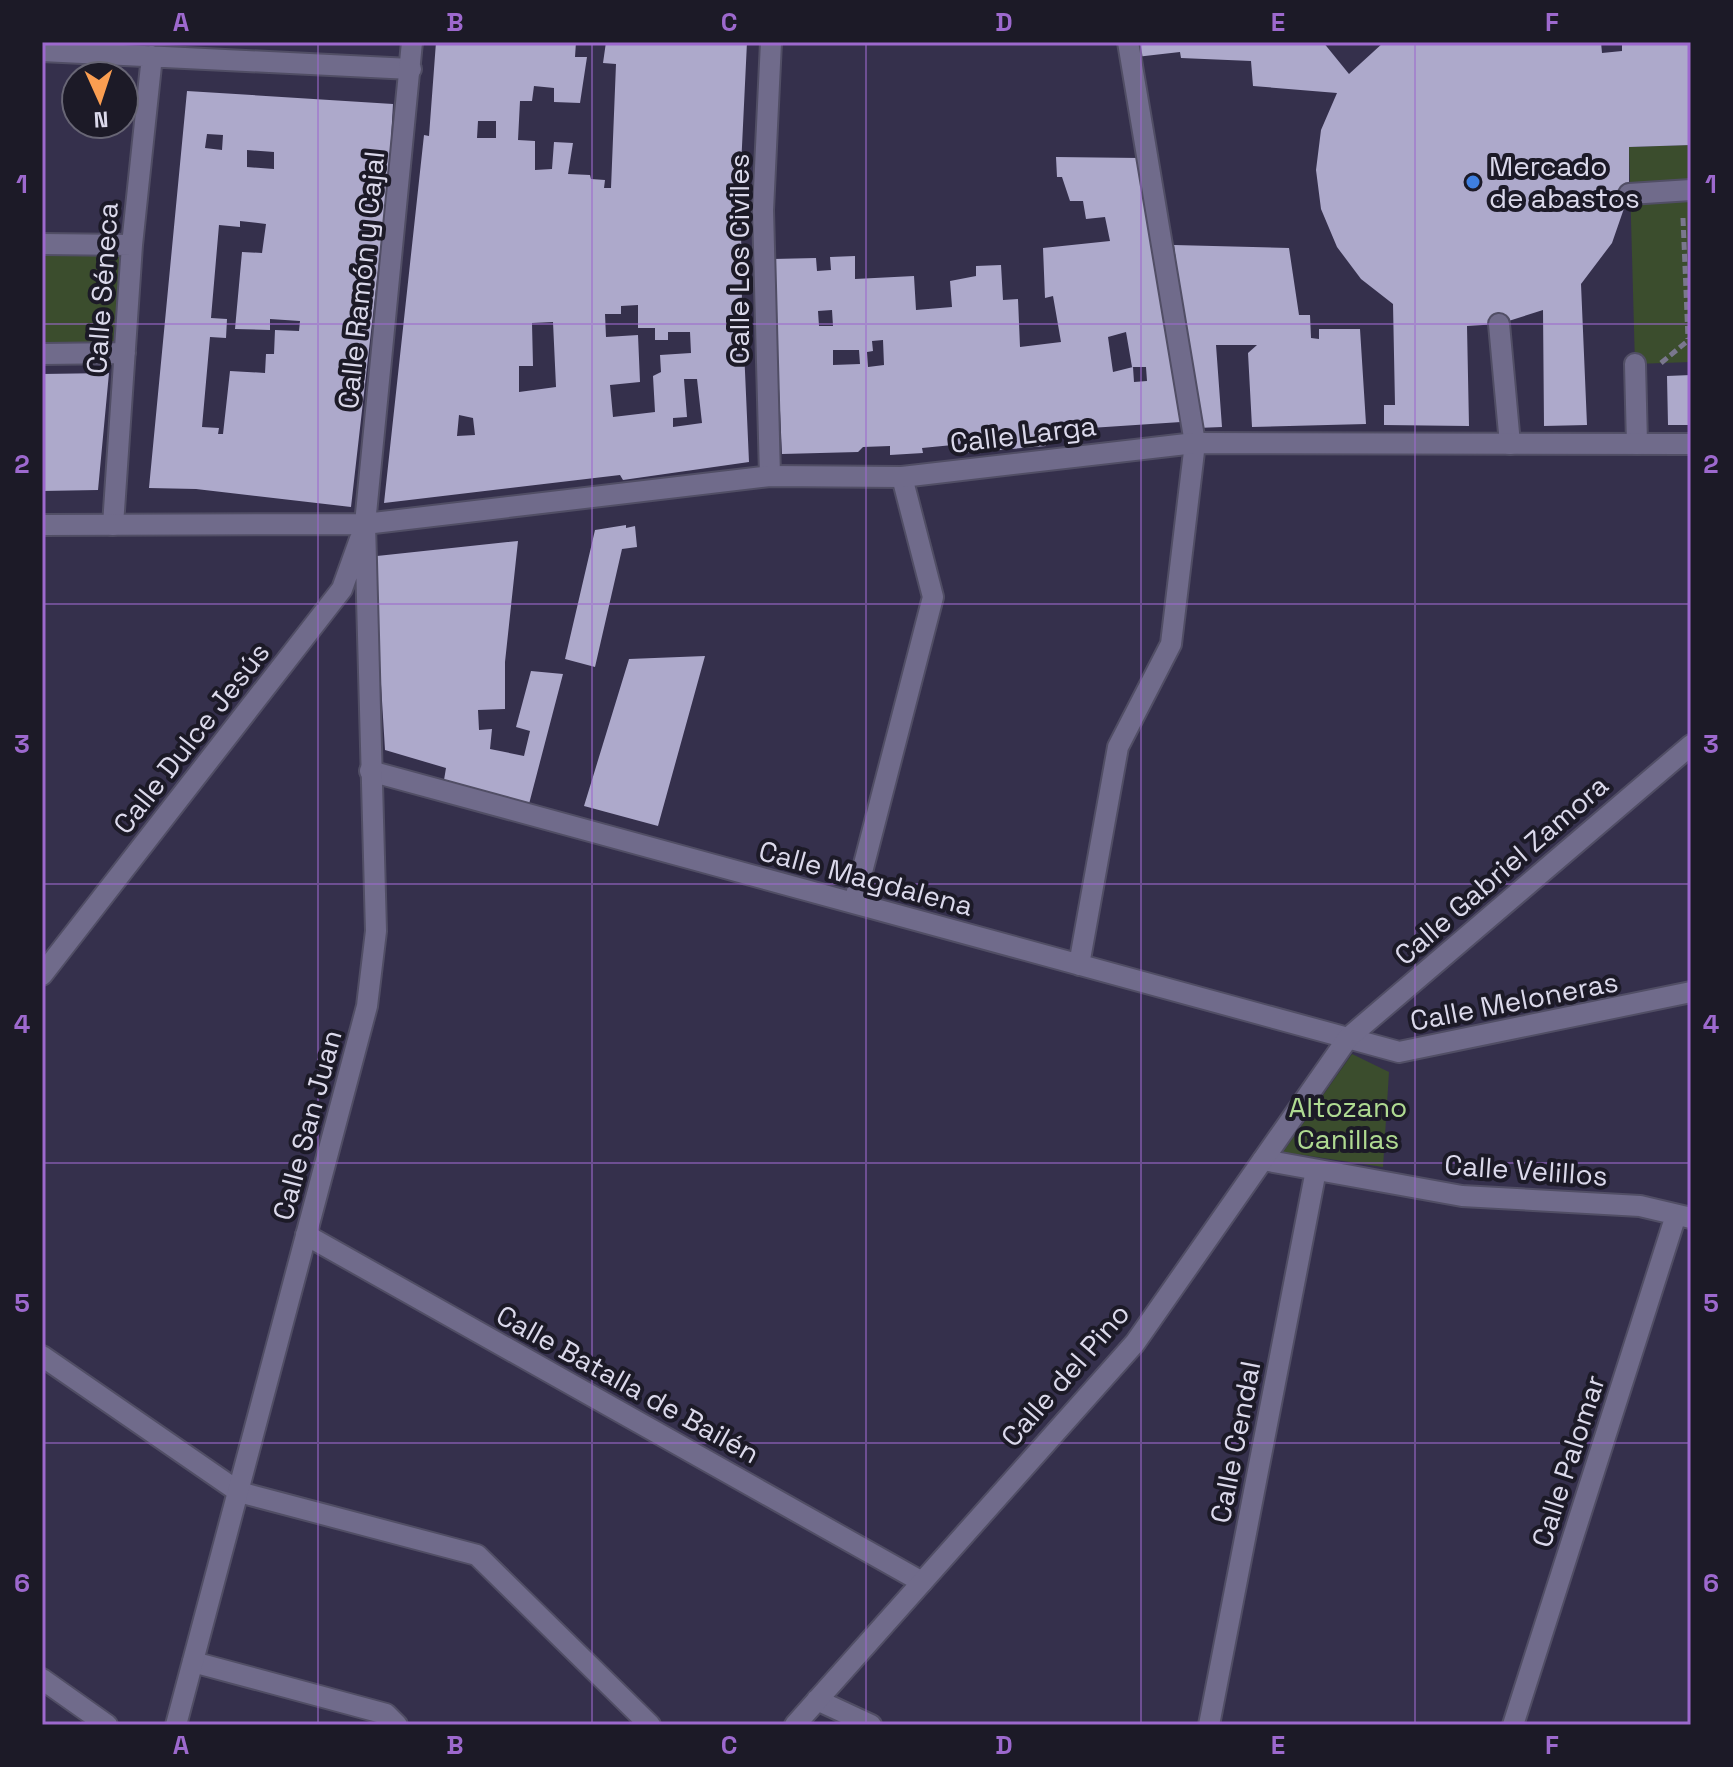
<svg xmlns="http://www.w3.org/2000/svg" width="1733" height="1767" viewBox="0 0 1733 1767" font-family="'Space Grotesk',sans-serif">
<rect width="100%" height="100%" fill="#35304c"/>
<path fill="#3b4d2d" d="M 1691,145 L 1691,362 L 1635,364 L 1629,147 Z
M 42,244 L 132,245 L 125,353 L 42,354 Z
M 1352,1054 L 1389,1072 L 1383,1167 L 1283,1152 Z"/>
<path fill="#ada9cb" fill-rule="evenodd" d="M 436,42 L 576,42 L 575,57 L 587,57 L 580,103 L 554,102 L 554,88 L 534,86 L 532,101 L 520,101 L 518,140 L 535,141 L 535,170 L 552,169 L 554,142 L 573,143 L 568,174 L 590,175 L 591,179 L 605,180 L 604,188 L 611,188 L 616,64 L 603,63 L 606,42 L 747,42 L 740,188 L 743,189 L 746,228 L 741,228 L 742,304 L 749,462 L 623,480 L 620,475 L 384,503 L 424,135 L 429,136 ZM 478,121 L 496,121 L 496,138 L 477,138 ZM 638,305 L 638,328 L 655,328 L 655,340 L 668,340 L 668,332 L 690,332 L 691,353 L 660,355 L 661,372 L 653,376 L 655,412 L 613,417 L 610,385 L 640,382 L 638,335 L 606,337 L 605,314 L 621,314 L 621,306 ZM 553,322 L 556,387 L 519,392 L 519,366 L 533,366 L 532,323 ZM 684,379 L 697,379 L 702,423 L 673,427 L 673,418 L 687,417 ZM 459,415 L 473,418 L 475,435 L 457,436 Z
M 1134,42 L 1323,42 L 1349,74 L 1384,42 L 1601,42 L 1602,53 L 1622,51 L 1622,42 L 1654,45 L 1690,42 L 1691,145 L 1629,147 L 1629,194 L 1612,243 L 1581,284 L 1587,425 L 1544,426 L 1543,310 L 1499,324 L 1467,326 L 1469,426 L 1384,425 L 1384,405 L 1395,405 L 1393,304 L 1361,279 L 1337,247 L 1321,209 L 1316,170 L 1321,130 L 1337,93 L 1253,86 L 1251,61 L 1181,58 L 1180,52 L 1136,57 Z
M 187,91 L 393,104 L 389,174 L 351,507 L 196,489 L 149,488 ZM 207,134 L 223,135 L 222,150 L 205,148 ZM 247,150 L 274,152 L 274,169 L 247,167 ZM 240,221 L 266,224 L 262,253 L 242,252 L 235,329 L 270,330 L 270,319 L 300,321 L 299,331 L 275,330 L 274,354 L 266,354 L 265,373 L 230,371 L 223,434 L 218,434 L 219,428 L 202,427 L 210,337 L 226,338 L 227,319 L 211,318 L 219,225 L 240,227 Z
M 1056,157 L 1140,158 L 1181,422 L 1045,431 L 1046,446 L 964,453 L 963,444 L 922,448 L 923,453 L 890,455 L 890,446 L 863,447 L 858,452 L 782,454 L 773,259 L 816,258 L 817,271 L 831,270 L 830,257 L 855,256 L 855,279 L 914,276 L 916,310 L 952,307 L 950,281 L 976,276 L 976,266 L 1001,265 L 1003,300 L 1018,299 L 1020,347 L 1061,342 L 1053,296 L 1045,298 L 1043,248 L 1110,241 L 1105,217 L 1086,219 L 1083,201 L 1070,201 L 1062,177 L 1057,177 ZM 832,310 L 833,326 L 819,326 L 818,311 ZM 1126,332 L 1132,367 L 1146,367 L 1147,381 L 1134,382 L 1133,367 L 1113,372 L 1108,337 ZM 883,340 L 884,365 L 868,367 L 867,352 L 873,351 L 872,341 ZM 833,350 L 859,350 L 860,364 L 833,365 Z
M 1174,245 L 1289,248 L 1299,315 L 1310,315 L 1311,338 L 1319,339 L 1319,329 L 1360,329 L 1366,424 L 1252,427 L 1248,353 L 1257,345 L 1216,345 L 1222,427 L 1197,428 Z
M 109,373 L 98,490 L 42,491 L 42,374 Z
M 1691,375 L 1691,425 L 1668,425 L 1667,376 Z
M 626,525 L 626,528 L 635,526 L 637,547 L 622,549 L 595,667 L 565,659 L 595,530 Z
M 518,541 L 505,662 L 505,709 L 478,710 L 479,730 L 492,729 L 490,749 L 524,756 L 530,731 L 516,727 L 531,671 L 563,674 L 529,804 L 443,786 L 446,768 L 385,750 L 378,635 L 377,556 Z
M 705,656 L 658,826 L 584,806 L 629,659 Z"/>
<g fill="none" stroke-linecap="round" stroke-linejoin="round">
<g stroke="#514e65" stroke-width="24">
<path id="street" d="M 42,51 L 411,69
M 1629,194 L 1691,190
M 42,244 L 132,245
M 1499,324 L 1510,444
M 42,354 L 125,353
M 1635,364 L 1637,444
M 770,476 L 763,210 L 771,42
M 113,525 L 132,245 L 152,56
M 370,771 L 1399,1052 L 1691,992
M 854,903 L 933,597 L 902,477
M 1079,965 L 1118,747 L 1171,644 L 1195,443 L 1128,42
M 1263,1160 L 1462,1196 L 1640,1206 L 1691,1218
M 306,1235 L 922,1582
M 42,1356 L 239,1492 L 477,1555 L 650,1725
M 193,1662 L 386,1714 L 397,1725
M 42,1679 L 107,1725
M 817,1700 L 871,1725
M 1209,1725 L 1316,1170
M 1513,1725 L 1676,1215"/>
</g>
<g stroke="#514e65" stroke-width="24">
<path id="secondary" d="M 42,525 L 365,524 L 770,476 L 902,477 L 1195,443 L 1691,444
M 42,975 L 342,589 L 360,539
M 176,1725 L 367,1006 L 376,931 L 365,524 L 412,42
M 795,1725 L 1135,1343 L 1348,1038 L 1691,745"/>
</g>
<path stroke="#7a778e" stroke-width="5" stroke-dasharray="8 4" stroke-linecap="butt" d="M 1683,218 L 1688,339
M 1661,363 L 1690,339"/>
<use href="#street" stroke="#706b8b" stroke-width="20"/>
<use href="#secondary" stroke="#706b8b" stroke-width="20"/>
</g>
<path fill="none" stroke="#9d69ce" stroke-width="2" stroke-opacity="0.55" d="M 318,42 L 318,1725M 592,42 L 592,1725M 866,42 L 866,1725M 1141,42 L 1141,1725M 1415,42 L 1415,1725M 42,324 L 1691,324M 42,604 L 1691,604M 42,884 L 1691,884M 42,1163 L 1691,1163M 42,1443 L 1691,1443"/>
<circle fill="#3f7fe0" stroke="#1c1a27" stroke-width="3" cx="1473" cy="182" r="8"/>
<g text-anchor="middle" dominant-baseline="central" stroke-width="8" stroke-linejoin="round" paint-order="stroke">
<g font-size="28" fill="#dbd9eb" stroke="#1c1a27" text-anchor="start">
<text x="1489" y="166">Mercado<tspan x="1489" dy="32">de abastos</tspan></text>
</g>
<g font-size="28" fill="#dbd9eb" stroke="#1c1a27">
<text transform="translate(739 259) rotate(-90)">Calle Los Civiles</text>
<text transform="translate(361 280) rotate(-84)">Calle Ramón y Cajal</text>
<text transform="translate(102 288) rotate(-86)">Calle Séneca</text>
<text transform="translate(1023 434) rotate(-7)">Calle Larga</text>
<text transform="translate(191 738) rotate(-52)">Calle Dulce Jesús</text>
<text transform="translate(1501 870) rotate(-41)">Calle Gabriel Zamora</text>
<text transform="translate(866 878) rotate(15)">Calle Magdalena</text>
<text transform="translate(1514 1001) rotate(-11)">Calle Meloneras</text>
<text transform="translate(307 1125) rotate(-75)">Calle San Juan</text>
<text transform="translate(1526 1170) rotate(4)">Calle Velillos</text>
<text transform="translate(1065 1375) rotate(-49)">Calle del Pino</text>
<text transform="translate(628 1384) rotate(29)">Calle Batalla de Bailén</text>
<text transform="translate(1235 1442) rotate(-79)">Calle Cendal</text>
<text transform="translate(1568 1461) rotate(-72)">Calle Palomar</text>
</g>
<g font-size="28" fill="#afda91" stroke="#1c1a27">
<text x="1348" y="1107">Altozano<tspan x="1348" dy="32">Canillas</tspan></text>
</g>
</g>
<rect width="1733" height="1767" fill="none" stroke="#1c1a27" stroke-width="88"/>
<g transform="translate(100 100) rotate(177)"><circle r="38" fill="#1c1a27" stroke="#686675" stroke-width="2"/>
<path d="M0-6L14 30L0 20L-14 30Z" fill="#fb9e51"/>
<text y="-12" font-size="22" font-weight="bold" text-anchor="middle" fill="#dbd9eb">N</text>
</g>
<rect x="44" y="44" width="1645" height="1679" fill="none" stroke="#9d69ce" stroke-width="3"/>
<g font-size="26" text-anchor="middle" font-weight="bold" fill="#9d69ce">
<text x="181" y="31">A</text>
<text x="455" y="31">B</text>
<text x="729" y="31">C</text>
<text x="1004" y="31">D</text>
<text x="1278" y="31">E</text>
<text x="1552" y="31">F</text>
<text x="22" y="193">1</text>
<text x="1711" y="193">1</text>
<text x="22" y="473">2</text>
<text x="1711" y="473">2</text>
<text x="22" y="753">3</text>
<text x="1711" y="753">3</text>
<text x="22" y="1033">4</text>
<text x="1711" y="1033">4</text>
<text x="22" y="1312">5</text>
<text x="1711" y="1312">5</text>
<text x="22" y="1592">6</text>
<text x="1711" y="1592">6</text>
<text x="181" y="1754">A</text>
<text x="455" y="1754">B</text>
<text x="729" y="1754">C</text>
<text x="1004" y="1754">D</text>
<text x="1278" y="1754">E</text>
<text x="1552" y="1754">F</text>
</g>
</svg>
